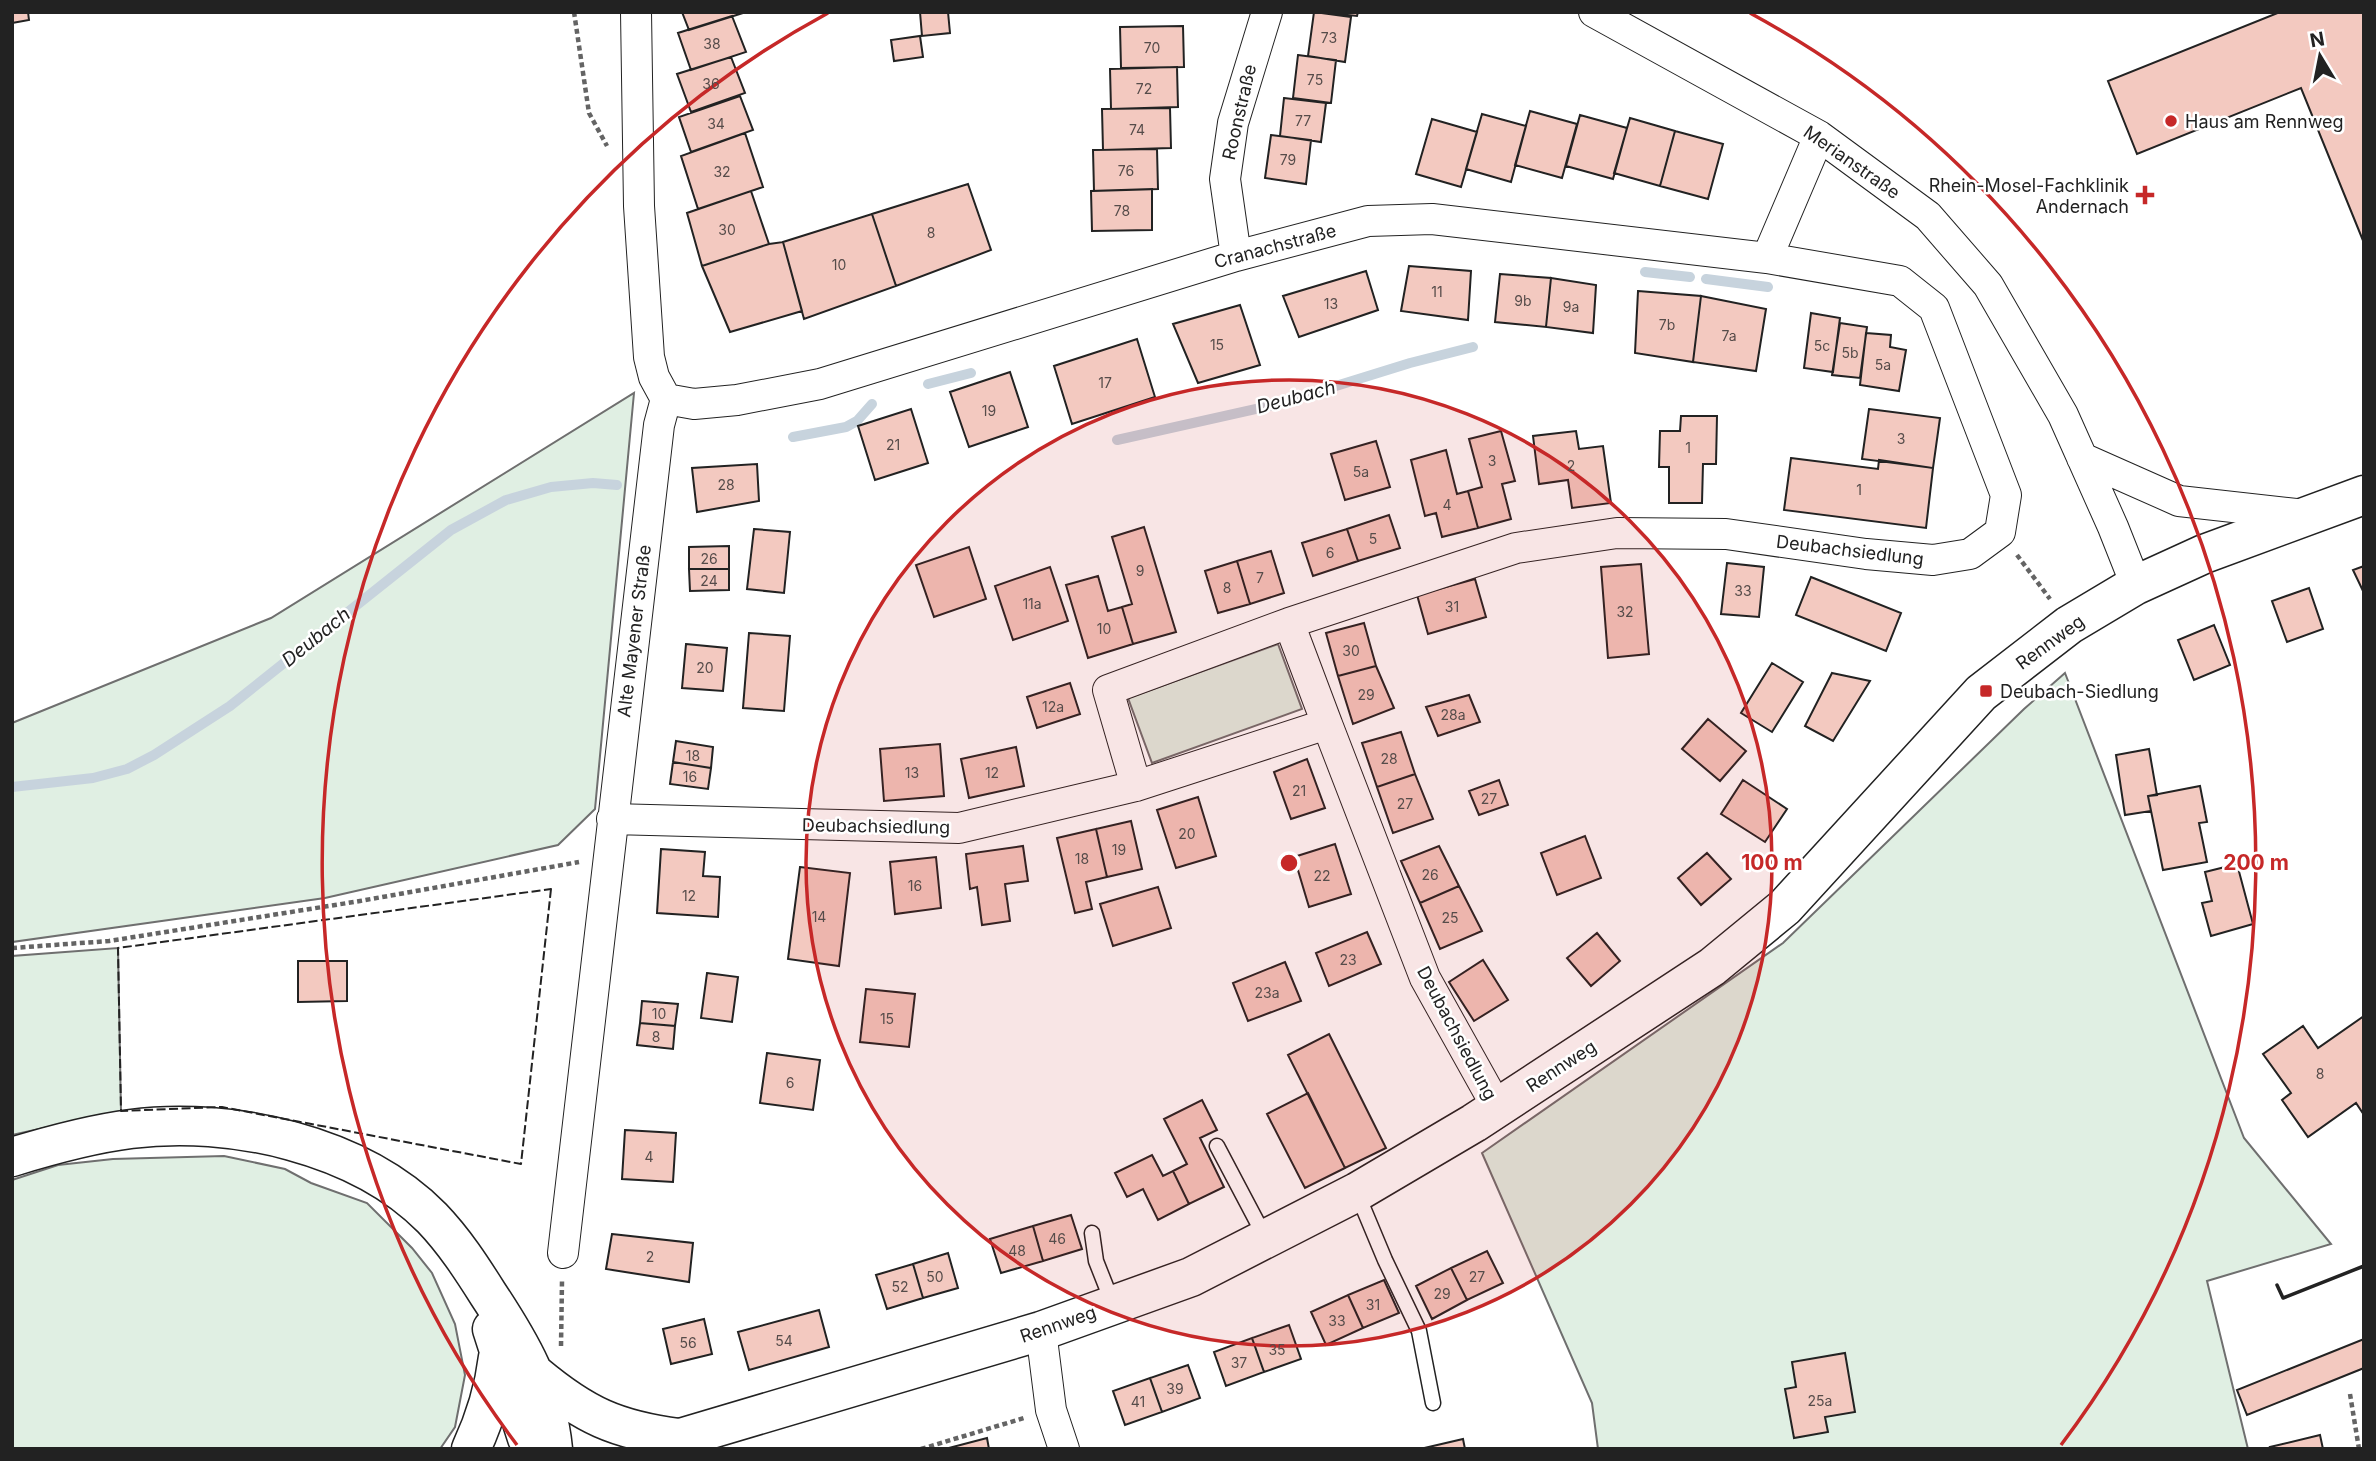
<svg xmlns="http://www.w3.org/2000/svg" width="2376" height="1461" viewBox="0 0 2376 1461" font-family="Inter,sans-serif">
<rect width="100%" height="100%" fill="#fff"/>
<path fill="#e0efe3" stroke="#6f6f6f" stroke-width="2" d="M 634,393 L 595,809 L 558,845 L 325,898 L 12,942 L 12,723 L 271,618 Z
M 1278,644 L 1302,709 L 1152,763 L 1128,698 Z
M 2065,673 L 2244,1138 L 2331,1244 L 2207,1281 L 2248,1449 L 1598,1449 L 1592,1403 L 1482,1153 L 1783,943 L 2024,709 Z
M 118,948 L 121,1111 L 12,1135 L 12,956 Z
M 224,1156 L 285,1169 L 311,1183 L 367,1203 L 412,1248 L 432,1273 L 455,1324 L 465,1375 L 455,1427 L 440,1449 L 12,1449 L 12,1180 L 58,1165 L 113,1159 Z"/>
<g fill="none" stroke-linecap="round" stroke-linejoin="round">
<path stroke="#c7d3dd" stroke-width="10" d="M 1645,272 L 1690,277
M 1706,279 L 1768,287
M 928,384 L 971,373
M 793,437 L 846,427 L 857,421 L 872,404
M 1117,440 L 1278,404 L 1410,363 L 1473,347
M 12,787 L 93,778 L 127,769 L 154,755 L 230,706 L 451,530 L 506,500 L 551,487 L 593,483 L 617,485"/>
</g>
<path fill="#f3c9c0" stroke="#222" stroke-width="2" d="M 12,12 L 28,12 L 29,20 L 12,23 Z
M 682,12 L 743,12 L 743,13 L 689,30 Z
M 920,12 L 948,12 L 950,33 L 922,36 Z
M 1314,12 L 1351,17 L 1345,62 L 1308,56 Z
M 1319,12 L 1358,12 L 1357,16 Z
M 2280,12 L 2364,12 L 2364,243 L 2301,88 L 2137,154 L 2108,81 Z
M 732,16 L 746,52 L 691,70 L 678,33 Z
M 1183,26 L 1184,67 L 1121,68 L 1120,27 Z
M 920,36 L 923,57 L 894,61 L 891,40 Z
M 1298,55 L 1336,60 L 1331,103 L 1293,98 Z
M 731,57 L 745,93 L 691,112 L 677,74 Z
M 1177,67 L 1178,107 L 1111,109 L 1110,69 Z
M 740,96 L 753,130 L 691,152 L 679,117 Z
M 1284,98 L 1326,103 L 1321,142 L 1280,136 Z
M 1170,108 L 1171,148 L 1103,150 L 1102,109 Z
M 1530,111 L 1577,124 L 1562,178 L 1515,165 Z
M 1482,114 L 1526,126 L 1511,182 L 1466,169 Z
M 1580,115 L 1627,128 L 1613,179 L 1566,166 Z
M 1630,118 L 1675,131 L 1660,186 L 1614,173 Z
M 1432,119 L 1477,132 L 1461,187 L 1416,174 Z
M 1675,131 L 1723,144 L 1708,199 L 1660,186 Z
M 745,133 L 763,187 L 698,209 L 681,156 Z
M 1271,135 L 1311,140 L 1306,184 L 1265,178 Z
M 1157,149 L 1158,189 L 1094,191 L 1093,150 Z
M 968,184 L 991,250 L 896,286 L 872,214 Z
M 1152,189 L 1152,230 L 1092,231 L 1091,191 Z
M 751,191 L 769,244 L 702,266 L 687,213 Z
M 872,214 L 896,286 L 804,319 L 783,242 Z
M 783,242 L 802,311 L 730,332 L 702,266 L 769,244 Z
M 1409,266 L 1471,271 L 1468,320 L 1401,311 Z
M 1366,271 L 1378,310 L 1299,337 L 1283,296 Z
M 1500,274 L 1551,278 L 1546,327 L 1495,322 Z
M 1551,278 L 1596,285 L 1593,333 L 1546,327 Z
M 1638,291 L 1701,296 L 1693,362 L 1635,353 Z
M 1701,296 L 1766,309 L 1756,371 L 1693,362 Z
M 1240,305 L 1260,365 L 1198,383 L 1173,324 Z
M 1811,313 L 1840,318 L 1833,372 L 1804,368 Z
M 1840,323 L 1867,327 L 1860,378 L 1832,375 Z
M 1866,333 L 1891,335 L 1890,347 L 1906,350 L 1899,391 L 1860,385 Z
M 1137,339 L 1155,397 L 1072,424 L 1054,366 Z
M 1010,372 L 1028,427 L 969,447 L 950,392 Z
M 911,409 L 928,463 L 875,480 L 858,426 Z
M 1869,409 L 1940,418 L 1933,468 L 1862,459 Z
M 1681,416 L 1717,416 L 1716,464 L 1703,464 L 1702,503 L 1669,503 L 1669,467 L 1659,467 L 1660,431 L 1680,431 Z
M 1501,431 L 1515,481 L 1502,484 L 1511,519 L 1478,528 L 1468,491 L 1482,487 L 1469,439 Z
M 1576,431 L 1579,449 L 1603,446 L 1611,503 L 1572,508 L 1568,480 L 1539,484 L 1533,436 Z
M 1376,441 L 1390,487 L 1345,500 L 1331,454 Z
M 1446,450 L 1457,494 L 1468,491 L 1478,528 L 1442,537 L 1436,513 L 1425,516 L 1411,460 Z
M 1791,458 L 1878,469 L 1879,460 L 1933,468 L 1926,528 L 1784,510 Z
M 757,464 L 759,501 L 697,512 L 692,468 Z
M 1389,515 L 1400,548 L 1358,561 L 1347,529 Z
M 1144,527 L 1176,632 L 1133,644 L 1122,607 L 1132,604 L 1112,537 Z
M 754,529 L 790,532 L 784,593 L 747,589 Z
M 1347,529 L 1358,561 L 1313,576 L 1302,543 Z
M 729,546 L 729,569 L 689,569 L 689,547 Z
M 969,547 L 986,599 L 934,617 L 916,565 Z
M 1271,551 L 1284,593 L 1250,604 L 1237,561 Z
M 1237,561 L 1250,604 L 1218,613 L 1205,571 Z
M 1727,563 L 1764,567 L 1759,617 L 1721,614 Z
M 1641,564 L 1649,654 L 1608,658 L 1601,567 Z
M 2364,566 L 2364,593 L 2353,570 Z
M 1050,567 L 1068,621 L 1013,640 L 995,586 Z
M 689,569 L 729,569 L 729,590 L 690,591 Z
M 1098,576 L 1108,611 L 1122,607 L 1133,644 L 1088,658 L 1066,585 Z
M 1811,577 L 1901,613 L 1886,651 L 1796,615 Z
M 1475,579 L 1486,617 L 1428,634 L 1417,595 Z
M 2309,588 L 2323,629 L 2287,642 L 2272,601 Z
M 1364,623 L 1376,666 L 1338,676 L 1326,633 Z
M 2214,625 L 2230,665 L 2194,680 L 2178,640 Z
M 749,633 L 790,636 L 784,711 L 743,708 Z
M 686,644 L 727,648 L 723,691 L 682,688 Z
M 1772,663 L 1803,682 L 1772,732 L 1741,713 Z
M 1376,666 L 1394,708 L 1353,724 L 1338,676 Z
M 1832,673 L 1870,681 L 1833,741 L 1805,726 Z
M 1070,683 L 1080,714 L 1037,728 L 1027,697 Z
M 1469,695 L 1480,722 L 1438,736 L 1426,707 Z
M 1708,719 L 1746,751 L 1720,781 L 1682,749 Z
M 1401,732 L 1415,774 L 1377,787 L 1362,743 Z
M 676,741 L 713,747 L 711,768 L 673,762 Z
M 940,744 L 944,796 L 884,801 L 880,749 Z
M 1016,747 L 1024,786 L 969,798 L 961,759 Z
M 2149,749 L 2157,795 L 2148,796 L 2151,811 L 2125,815 L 2116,755 Z
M 1307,759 L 1325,808 L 1291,819 L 1274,772 Z
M 673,762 L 711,768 L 708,789 L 670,784 Z
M 1415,774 L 1433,819 L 1393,833 L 1377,787 Z
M 1499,780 L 1508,805 L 1479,815 L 1469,791 Z
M 1743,780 L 1787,809 L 1765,842 L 1721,814 Z
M 2200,786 L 2207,822 L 2199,823 L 2207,862 L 2163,870 L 2148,796 Z
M 1198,797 L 1216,856 L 1176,868 L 1157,810 Z
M 1131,821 L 1142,869 L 1107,877 L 1096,829 Z
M 1096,829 L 1107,877 L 1086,882 L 1092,909 L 1075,913 L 1057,838 Z
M 1585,836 L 1601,878 L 1557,895 L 1541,853 Z
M 1335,844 L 1351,894 L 1309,907 L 1294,857 Z
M 1023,846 L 1028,881 L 1005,884 L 1010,921 L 982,925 L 977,887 L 970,889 L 966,854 Z
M 1439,846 L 1459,886 L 1420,903 L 1401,861 Z
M 661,849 L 705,852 L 703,876 L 720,877 L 718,917 L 657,913 Z
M 1707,853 L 1731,879 L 1701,905 L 1678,878 Z
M 936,857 L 941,908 L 895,914 L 890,862 Z
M 2237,864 L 2253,924 L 2211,936 L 2202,903 L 2212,901 L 2205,872 Z
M 800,867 L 850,873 L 839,966 L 788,959 Z
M 1459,886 L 1482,931 L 1440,949 L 1420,903 Z
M 1158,887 L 1171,928 L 1113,946 L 1100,904 Z
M 1367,932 L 1381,964 L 1329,986 L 1316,953 Z
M 1597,933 L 1620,961 L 1591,986 L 1567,958 Z
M 1483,960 L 1508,1000 L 1474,1021 L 1449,982 Z
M 298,961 L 347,961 L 347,1001 L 298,1002 Z
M 1285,962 L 1301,1001 L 1248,1021 L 1233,983 Z
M 707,973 L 738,977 L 732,1022 L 701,1018 Z
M 866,989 L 915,994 L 909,1047 L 860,1042 Z
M 642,1001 L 678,1004 L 675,1026 L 640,1023 Z
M 2364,1016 L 2364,1115 L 2356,1103 L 2308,1137 L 2282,1100 L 2291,1093 L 2263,1054 L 2303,1026 L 2318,1048 Z
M 640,1023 L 675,1026 L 673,1049 L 637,1045 Z
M 1329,1034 L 1386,1148 L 1345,1168 L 1288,1055 Z
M 767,1053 L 820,1060 L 813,1110 L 760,1103 Z
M 1308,1093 L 1345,1168 L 1305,1188 L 1267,1114 Z
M 1202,1100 L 1217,1130 L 1200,1138 L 1224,1187 L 1189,1204 L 1173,1171 L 1187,1164 L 1164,1119 Z
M 625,1130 L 676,1133 L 673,1182 L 622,1179 Z
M 1152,1155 L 1163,1176 L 1173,1171 L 1189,1204 L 1158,1220 L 1143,1189 L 1127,1197 L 1115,1173 Z
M 1071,1215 L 1082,1249 L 1043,1261 L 1033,1226 Z
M 1033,1226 L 1043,1261 L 1001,1273 L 990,1239 Z
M 612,1234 L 693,1243 L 689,1282 L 606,1269 Z
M 1487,1251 L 1503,1283 L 1467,1300 L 1451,1268 Z
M 948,1253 L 958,1288 L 923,1298 L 913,1264 Z
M 913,1264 L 923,1298 L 887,1309 L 876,1275 Z
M 1451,1268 L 1467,1300 L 1432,1319 L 1416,1286 Z
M 1384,1280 L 1399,1313 L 1363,1328 L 1348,1295 Z
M 1348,1295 L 1363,1328 L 1326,1345 L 1311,1312 Z
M 819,1310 L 829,1347 L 749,1370 L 738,1332 Z
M 704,1319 L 712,1354 L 671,1364 L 663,1329 Z
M 1289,1325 L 1301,1359 L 1264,1372 L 1252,1338 Z
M 1252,1338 L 1264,1372 L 1226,1386 L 1214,1352 Z
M 2364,1339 L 2364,1368 L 2247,1415 L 2237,1390 Z
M 1845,1353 L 1855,1412 L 1825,1417 L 1828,1432 L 1794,1438 L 1785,1389 L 1796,1387 L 1792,1362 Z
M 1188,1365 L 1200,1398 L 1162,1412 L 1150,1378 Z
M 1150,1378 L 1162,1412 L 1125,1425 L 1113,1391 Z
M 2320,1435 L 2323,1449 L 2271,1449 L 2270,1447 Z
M 987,1438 L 989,1449 L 945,1449 Z
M 1463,1439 L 1465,1449 L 1420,1449 Z"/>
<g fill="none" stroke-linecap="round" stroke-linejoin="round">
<g stroke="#222" stroke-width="17">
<path id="lane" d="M 1217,1146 L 1265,1237
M 1357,1193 L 1385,1260 L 1419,1331 L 1433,1403
M 1092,1233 L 1096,1261 L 1113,1304"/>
</g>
<g stroke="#222" stroke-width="32">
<path id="street" d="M 1594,12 L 1819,136 L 1928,216 L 1988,285 L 2063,415 L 2113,527 L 2136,585
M 1236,256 L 1225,179 L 1233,123 L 1267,12
M 666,399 L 694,404 L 737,400 L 820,384 L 1236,256 L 1368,221 L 1432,219 L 1767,258 L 1819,136
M 2082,458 L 2179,501 L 2305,515
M 1327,724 L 1425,978 L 1497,1107
M 1136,786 L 1108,690 L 1289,623
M 612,819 L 959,828 L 1136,786 L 1327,724 L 1289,623 L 1516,548 L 1617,533 L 1726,534 L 1866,554 L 1933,560 L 1970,554 L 2000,532 L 2006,495 L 1934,308 L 1900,281 L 1767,258
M 563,1253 L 659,425 L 666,399 L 654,377 L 649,357 L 639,206 L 636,12
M 1041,1331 L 1051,1410 L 1064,1449"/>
</g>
<g stroke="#222" stroke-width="41">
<path id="secondary" d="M 647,1448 L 1041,1331 L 1191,1277 L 1357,1192 L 1474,1123 L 1712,967 L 1785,907 L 1981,693 L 2069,625 L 2136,585 L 2204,554 L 2364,495"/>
</g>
<g stroke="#222" stroke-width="41">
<path id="highway" d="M 12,1157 C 51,1145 91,1134 131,1129 C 230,1116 359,1144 432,1218 C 454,1241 471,1267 488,1294 C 521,1344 547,1388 553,1449
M 492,1329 L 527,1438 L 533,1449
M 536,1375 C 584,1415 616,1430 679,1438
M 471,1449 C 485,1419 494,1390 498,1357"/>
</g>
<path stroke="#646464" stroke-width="4.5" stroke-dasharray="5 3.5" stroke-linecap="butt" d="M 574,12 L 589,113 L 607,146
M 2017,555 L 2050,599
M 12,948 L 109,941 L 360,901 L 579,862
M 561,1346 L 562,1281
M 2350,1394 L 2359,1449
M 921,1449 L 1024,1418"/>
<use href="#lane" stroke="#fff" stroke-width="14"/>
<use href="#street" stroke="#fff" stroke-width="30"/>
<use href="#secondary" stroke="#fff" stroke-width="38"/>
<use href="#highway" stroke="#fff" stroke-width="38"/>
<path stroke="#222" stroke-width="2" stroke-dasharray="9 3.5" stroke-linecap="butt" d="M 551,889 L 521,1164 L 222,1107 L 121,1111 L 118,948 Z"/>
<path stroke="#222" stroke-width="3.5" d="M 2277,1285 L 2283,1298 L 2364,1266"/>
</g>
<circle cx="1289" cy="863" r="483" fill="#c62828" fill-opacity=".12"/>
<g fill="none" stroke="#c62828" stroke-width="3.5">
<circle cx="1289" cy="863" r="483"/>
<path d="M517 1445A967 967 0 0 1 828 13M1750 13A967 967 0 0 1 2061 1445"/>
</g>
<g fill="#c62828" stroke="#fff" stroke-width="2.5">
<circle cx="2171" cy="121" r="7"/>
<path d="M2141.5 184.5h7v7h7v7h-7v7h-7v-7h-7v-7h7z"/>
<rect x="1979" y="684" width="14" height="14" rx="3.5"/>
</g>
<g text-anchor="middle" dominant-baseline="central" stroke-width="5" stroke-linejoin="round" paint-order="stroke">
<g font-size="14" fill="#564c4a">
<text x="1329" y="37">73</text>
<text x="712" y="43">38</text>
<text x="1152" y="47">70</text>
<text x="1315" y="79">75</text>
<text x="711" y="83">36</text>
<text x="1144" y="88">72</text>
<text x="1303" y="120">77</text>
<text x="716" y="123">34</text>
<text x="1137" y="129">74</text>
<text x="1288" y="159">79</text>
<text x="1126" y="170">76</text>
<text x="722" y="171">32</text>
<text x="1122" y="210">78</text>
<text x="727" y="229">30</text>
<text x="931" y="232">8</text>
<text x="839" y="264">10</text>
<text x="1437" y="291">11</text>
<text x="1523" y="300">9b</text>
<text x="1331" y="303">13</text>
<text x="1571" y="306">9a</text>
<text x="1667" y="324">7b</text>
<text x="1729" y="335">7a</text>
<text x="1217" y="344">15</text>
<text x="1822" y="345">5c</text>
<text x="1850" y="352">5b</text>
<text x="1883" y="364">5a</text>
<text x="1105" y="382">17</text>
<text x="989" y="410">19</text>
<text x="1901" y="438">3</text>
<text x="893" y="444">21</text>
<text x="1688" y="447">1</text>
<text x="1492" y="460">3</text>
<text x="1571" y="465">2</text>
<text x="1361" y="471">5a</text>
<text x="726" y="484">28</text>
<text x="1859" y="489">1</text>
<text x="1447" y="504">4</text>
<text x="1373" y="538">5</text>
<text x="1330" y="552">6</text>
<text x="709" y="558">26</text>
<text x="1140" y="570">9</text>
<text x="1260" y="577">7</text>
<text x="709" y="580">24</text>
<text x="1227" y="587">8</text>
<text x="1743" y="590">33</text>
<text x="1032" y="603">11a</text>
<text x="1452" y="606">31</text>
<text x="1625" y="611">32</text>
<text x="1104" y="628">10</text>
<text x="1351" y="650">30</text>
<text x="705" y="667">20</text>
<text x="1366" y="694">29</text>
<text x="1053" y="706">12a</text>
<text x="1453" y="714">28a</text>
<text x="693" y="755">18</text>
<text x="1389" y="758">28</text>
<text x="912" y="772">13</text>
<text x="992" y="772">12</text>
<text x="690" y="776">16</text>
<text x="1299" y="790">21</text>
<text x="1489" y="798">27</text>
<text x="1405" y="803">27</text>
<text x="1187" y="833">20</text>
<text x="1119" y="849">19</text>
<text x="1082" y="858">18</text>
<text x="1430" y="874">26</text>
<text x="1322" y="875">22</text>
<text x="915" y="885">16</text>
<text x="689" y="895">12</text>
<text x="819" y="916">14</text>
<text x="1450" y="917">25</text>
<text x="1348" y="959">23</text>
<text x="1267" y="992">23a</text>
<text x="659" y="1013">10</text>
<text x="887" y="1018">15</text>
<text x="656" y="1036">8</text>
<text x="2320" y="1073">8</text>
<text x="790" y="1082">6</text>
<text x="649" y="1156">4</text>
<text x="1057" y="1238">46</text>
<text x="1017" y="1250">48</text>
<text x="650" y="1256">2</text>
<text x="935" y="1276">50</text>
<text x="1477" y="1276">27</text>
<text x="900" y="1286">52</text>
<text x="1442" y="1293">29</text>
<text x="1373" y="1304">31</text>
<text x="1337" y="1320">33</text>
<text x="784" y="1340">54</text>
<text x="688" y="1342">56</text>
<text x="1277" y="1349">35</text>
<text x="1239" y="1362">37</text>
<text x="1175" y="1388">39</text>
<text x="1820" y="1400">25a</text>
<text x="1138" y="1401">41</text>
</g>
<g font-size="18" fill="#222" stroke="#fff">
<text transform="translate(1239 112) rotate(-77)">Roonstraße</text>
<text transform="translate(1852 162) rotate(35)">Merianstraße</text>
<text transform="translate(1275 246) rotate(-15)">Cranachstraße</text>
<text transform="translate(1850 550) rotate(7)">Deubachsiedlung</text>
<text transform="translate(634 631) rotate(-83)">Alte Mayener Straße</text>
<text transform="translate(2050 642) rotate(-36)">Rennweg</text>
<text transform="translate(876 826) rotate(1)">Deubachsiedlung</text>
<text transform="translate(1457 1033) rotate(62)">Deubachsiedlung</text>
<text transform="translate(1561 1066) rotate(-33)">Rennweg</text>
<text transform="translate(1058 1324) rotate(-19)">Rennweg</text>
</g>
<g font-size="18" fill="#222" stroke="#fff" text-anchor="start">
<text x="2185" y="121">Haus am Rennweg</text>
<text x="2129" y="185" text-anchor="end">Rhein-Mosel-Fachklinik<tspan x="2129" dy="21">Andernach</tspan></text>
<text x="2000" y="691">Deubach-Siedlung</text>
</g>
<g font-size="19" font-style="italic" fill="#222" stroke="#fff">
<text transform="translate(1296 397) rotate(-15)">Deubach</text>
<text transform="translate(316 637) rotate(-39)">Deubach</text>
</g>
</g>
<circle cx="1289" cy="863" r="10" fill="#c62828" stroke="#fff" stroke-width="3.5"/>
<g font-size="21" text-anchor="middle" font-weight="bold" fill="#c62828" stroke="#fff" stroke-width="5" stroke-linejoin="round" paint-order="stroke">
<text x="1772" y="870">100 m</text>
<text x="2256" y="870">200 m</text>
</g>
<rect width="2376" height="1461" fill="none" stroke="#222222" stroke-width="28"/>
<g transform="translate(2320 56) rotate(350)" stroke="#ffffff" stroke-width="5" paint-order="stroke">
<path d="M0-5L12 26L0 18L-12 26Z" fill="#222222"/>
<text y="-10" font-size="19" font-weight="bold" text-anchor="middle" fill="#222222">N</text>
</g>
</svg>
